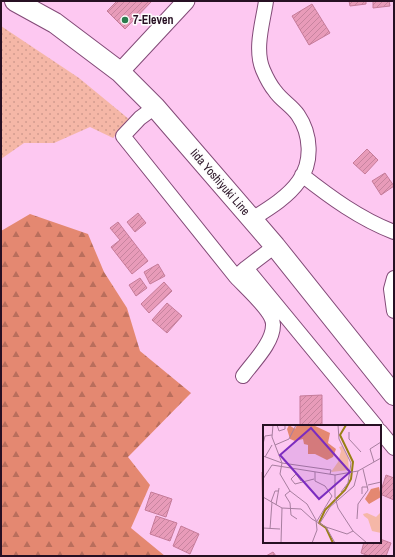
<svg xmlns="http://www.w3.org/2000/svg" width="395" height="557" viewBox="0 0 395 557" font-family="'Archivo Narrow',sans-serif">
<defs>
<pattern id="grass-dots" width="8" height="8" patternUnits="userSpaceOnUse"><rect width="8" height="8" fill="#f5b7a7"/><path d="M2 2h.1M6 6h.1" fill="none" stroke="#d29c8f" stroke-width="1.8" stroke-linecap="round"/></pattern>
<pattern id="forest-firs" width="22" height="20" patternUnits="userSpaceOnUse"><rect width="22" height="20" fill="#e48871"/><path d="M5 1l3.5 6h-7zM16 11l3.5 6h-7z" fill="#b96e5c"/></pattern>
<pattern id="building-hatch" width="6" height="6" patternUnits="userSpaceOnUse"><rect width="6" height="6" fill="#e89bb9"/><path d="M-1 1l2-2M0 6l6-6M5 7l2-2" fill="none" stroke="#c7849f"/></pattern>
</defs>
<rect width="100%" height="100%" fill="#fdc8f1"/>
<path fill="url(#grass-dots)" d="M 1,26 L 79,78 L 130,120 L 113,138 L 90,127 L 54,143 L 24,143 L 1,159 Z"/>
<path fill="url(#forest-firs)" d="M 30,214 L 88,234 L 104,272 L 127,308 L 140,351 L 191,393 L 128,457 L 150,485 L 131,528 L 165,556 L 1,556 L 1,231 Z"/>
<path fill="url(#building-hatch)" stroke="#c57b99" d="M 117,1 L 152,1 L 125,29 L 107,11 Z
M 349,1 L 366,1 L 366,4 L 350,6 Z
M 373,1 L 389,1 L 390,6 L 373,8 Z
M 312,4 L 330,33 L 309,45 L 292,16 Z
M 367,149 L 378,160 L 365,174 L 353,163 Z
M 385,173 L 394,186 L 381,195 L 372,181 Z
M 138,213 L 146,223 L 135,232 L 127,222 Z
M 118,222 L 148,261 L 132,274 L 111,247 L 120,240 L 110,228 Z
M 158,264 L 165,276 L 150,284 L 144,272 Z
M 140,278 L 147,288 L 136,296 L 129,285 Z
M 164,282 L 172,291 L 149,313 L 141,304 Z
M 167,303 L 182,316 L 167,333 L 152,320 Z
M 322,395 L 322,426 L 300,426 L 300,396 Z
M 262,472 L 264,472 L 264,532 L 263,532 Z
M 386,475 L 394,478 L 394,500 L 380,494 Z
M 151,492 L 172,499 L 166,517 L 145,510 Z
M 156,516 L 177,523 L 170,541 L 150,534 Z
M 181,526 L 199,534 L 190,554 L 173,546 Z
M 380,539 L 391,543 L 386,556 L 369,556 L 361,553 L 364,542 L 380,542 Z
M 273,552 L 276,556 L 266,556 Z"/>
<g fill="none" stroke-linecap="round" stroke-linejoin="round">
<g stroke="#824a77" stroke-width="16">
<path id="minor" d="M 155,107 L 140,118 L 123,136 L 236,277 L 246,268 L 376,426
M 302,175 C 330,197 360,219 394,232
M 252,219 C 268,209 288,197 299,181 C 313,162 311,134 298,115 C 292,106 281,100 275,91 C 270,85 266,77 263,70 C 254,49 263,22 266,1
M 246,268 L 275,246
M 236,277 C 245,287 274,312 273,325 C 273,343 253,362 243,376
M 394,278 L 391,289 L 394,311
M 380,431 L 394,448"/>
</g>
<g stroke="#824a77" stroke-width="19">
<path id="tertiary" d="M 120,72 L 186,1"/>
</g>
<g stroke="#824a77" stroke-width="22">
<path id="secondary" d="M 15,1 L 55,23 L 120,72 L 155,107 L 275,246 L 394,395"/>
</g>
<use href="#minor" stroke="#fff" stroke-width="14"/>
<use href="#tertiary" stroke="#fff" stroke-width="17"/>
<use href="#secondary" stroke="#fff" stroke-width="20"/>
</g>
<circle fill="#2b7c4d" stroke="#fcfcfc" stroke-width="1.5" cx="125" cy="20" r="4"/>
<g text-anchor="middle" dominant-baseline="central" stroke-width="3" stroke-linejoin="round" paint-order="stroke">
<g font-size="12" font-weight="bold" fill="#271023" stroke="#fcfcfc" text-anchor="start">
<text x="133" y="20">7-Eleven</text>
</g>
<g font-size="12" fill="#271023" stroke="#fcfcfc">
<text transform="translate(220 182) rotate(49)">Iida Yoshiyuki Line</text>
</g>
</g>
<g transform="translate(263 425)">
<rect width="118" height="118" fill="#fdc8f1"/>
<path d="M 79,21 L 85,33 L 86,45 L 68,47 L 75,37 L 78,26 L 76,22 Z" fill="#f5b7a7"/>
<path d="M 26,0 L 32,4 L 34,0 L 50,0 L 67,8 L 65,18 L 73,24 L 70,32 L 64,35 L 52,29 L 45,29 L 45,20 L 41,19 L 40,14 L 32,16 L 27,14 L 24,4 ZM 116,62 L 118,72 L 106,79 L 102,74 L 108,64 Z" fill="#e48871"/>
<path d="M 104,88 L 113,92 L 117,88 L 118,108 L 109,106 L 105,94 L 101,91 L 100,89 Z" fill="#f5b7a7"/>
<path fill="none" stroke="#998014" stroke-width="2" d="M 70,118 L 63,103 L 56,98 L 62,85 L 82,65 L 88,54 L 90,37 L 77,10 L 83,0"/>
<path fill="none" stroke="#a77e9f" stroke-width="1" d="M 10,0 L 9,12 L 19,38 L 17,49 L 27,66 L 44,79 L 53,95 L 54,105 L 49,118M 14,0 L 16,6 L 22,4 L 22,0M 75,0 L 76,14 L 88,38 L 85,58 L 78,67M 86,7 L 86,14 L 98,27M 0,19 L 2,11 L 9,10M 12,20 L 26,14 L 33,0M 0,31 L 19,38 L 68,45 L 67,49M 2,32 L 9,20M 111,37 L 107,24 L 118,17M 52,47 L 52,56 L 62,61 L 69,71 L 54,96M 72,50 L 72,72 L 75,83 L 90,106 L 104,118M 0,54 L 9,40 L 72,50 L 95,46 L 118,33M 38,56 L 33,49 L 28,54 L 32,59 L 51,54M 105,60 L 118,57M 27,66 L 22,70 L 27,78 L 28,90 L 34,94M 99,69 L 99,62 L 105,62M 0,72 L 19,83 L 38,84 L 49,94 L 63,102 L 84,109 L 90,106M 8,77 L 12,66 L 15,66M 13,80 L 16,63M 94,94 L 95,79 L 105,65 L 100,44M 57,98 L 67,82 L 91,61 L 95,46M 63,102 L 72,118M 0,103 L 17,104M 7,104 L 9,77M 18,118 L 19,83"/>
<path fill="#7b2cbf" fill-opacity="0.15" stroke="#7b2cbf" stroke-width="2" d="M 48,3 L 87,47 L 56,74 L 17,30 Z"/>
<rect width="118" height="118" fill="none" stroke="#271023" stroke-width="2"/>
</g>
<rect width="395" height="557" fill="none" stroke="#271023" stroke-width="4"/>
</svg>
